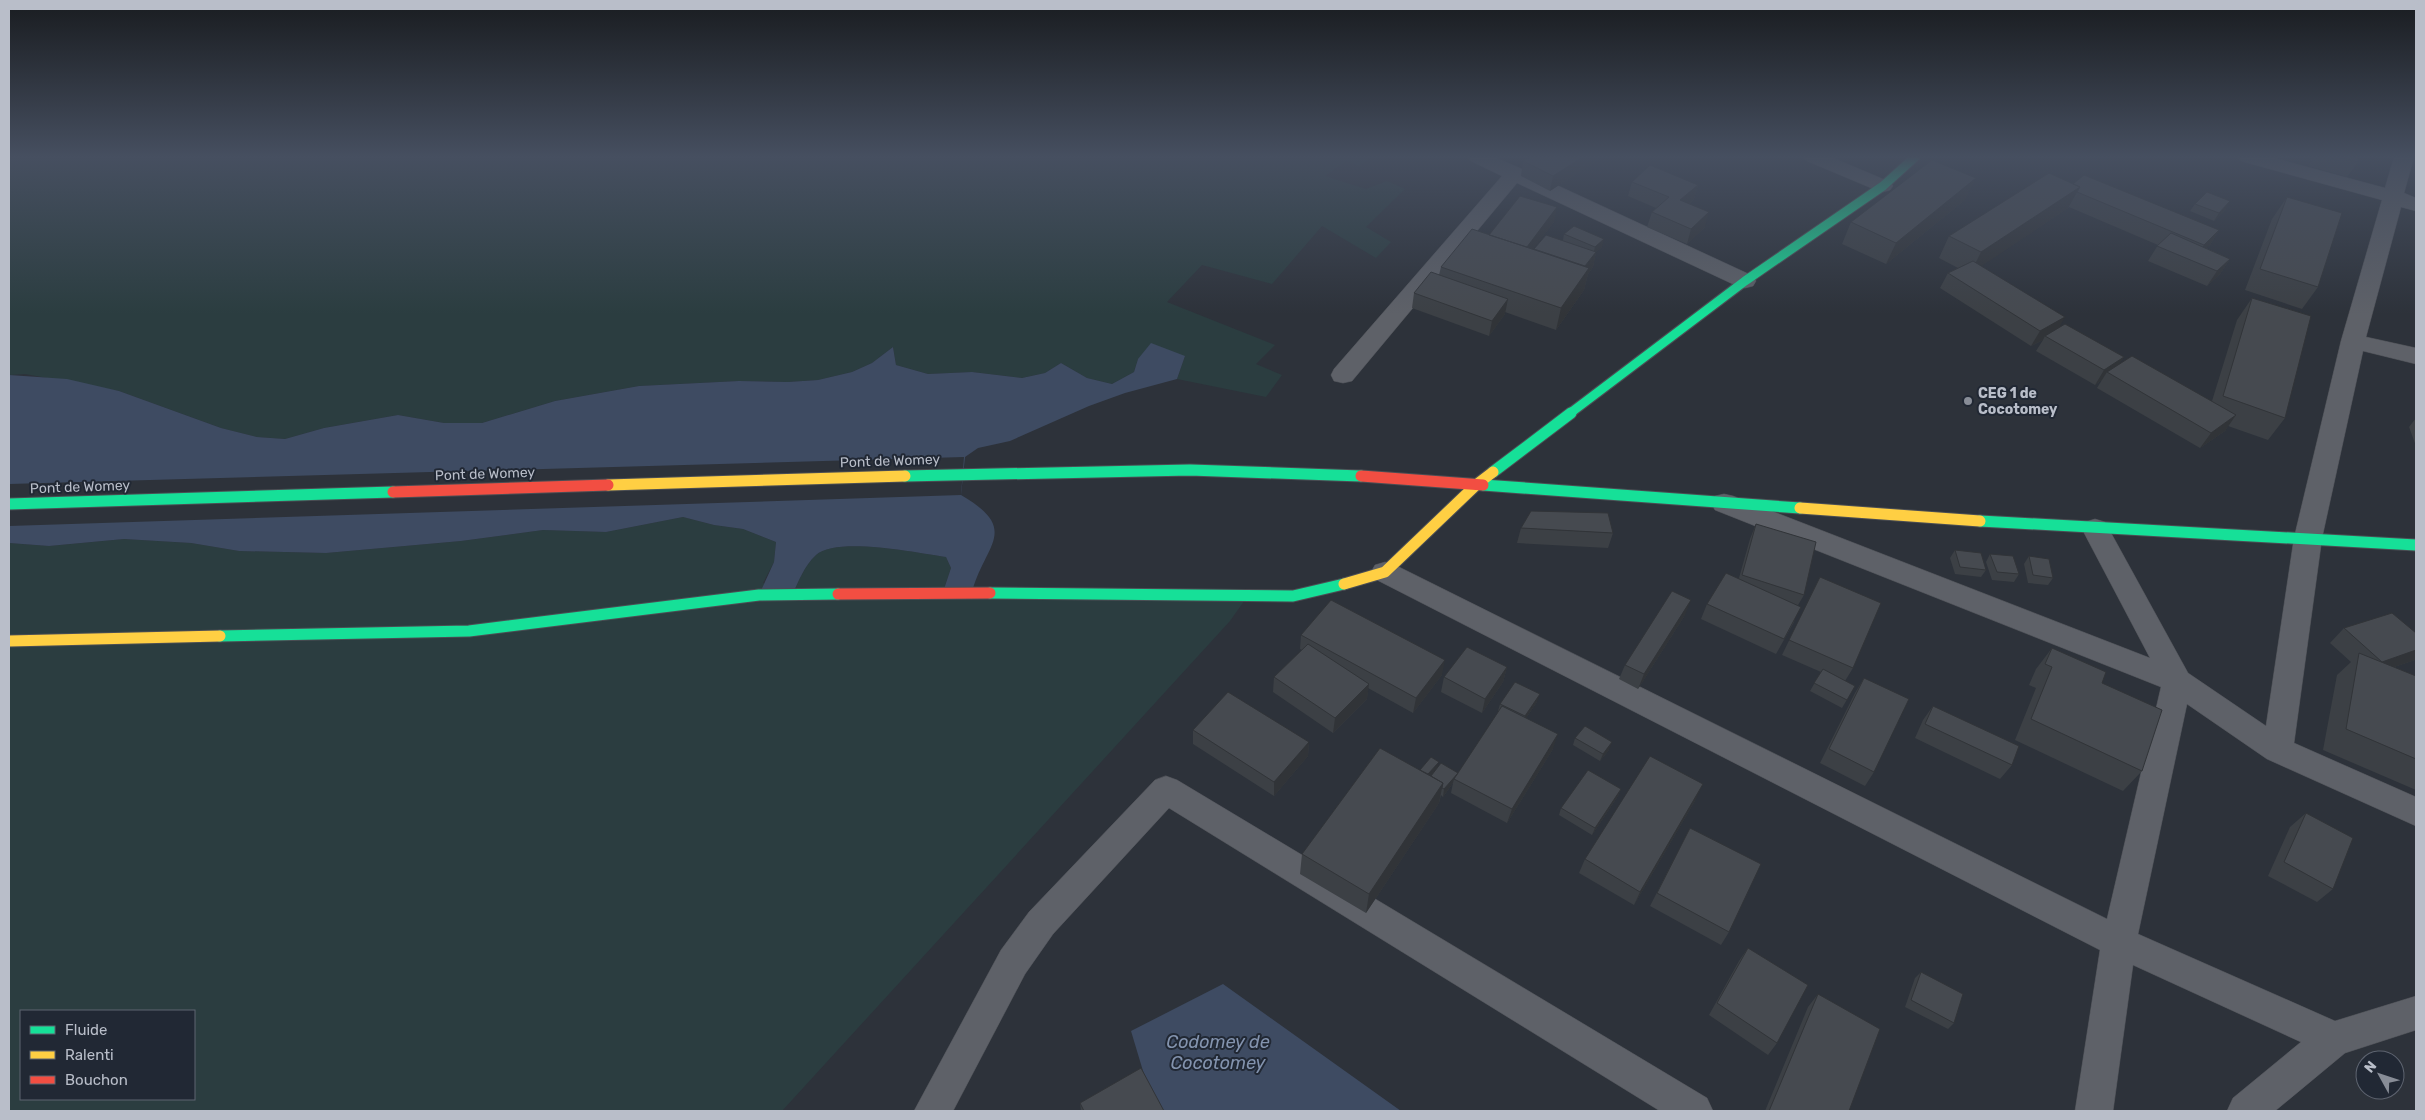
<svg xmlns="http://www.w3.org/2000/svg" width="2425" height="1120" viewBox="0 0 2425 1120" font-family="Rubik,sans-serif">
<rect width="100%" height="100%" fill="#2d323a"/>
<path fill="#2b3d40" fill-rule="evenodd" d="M 9,157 L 1371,157 L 1360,166 L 1346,161 L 1325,176 L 1366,189 L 1387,181 L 1405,189 L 1366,227 L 1391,242 L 1376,258 L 1322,226 L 1272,284 L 1202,265 L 1167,302 L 1275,345 L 1256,364 L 1282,375 L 1266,397 L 1177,379 L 1185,356 L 1138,359 L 1134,372 L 1112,384 L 1087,378 L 1061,363 L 1045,373 L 1022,378 L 972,372 L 928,374 L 896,365 L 893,347 L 872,363 L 852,372 L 818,380 L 788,382 L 739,381 L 639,386 L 555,401 L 482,423 L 444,423 L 398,415 L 324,428 L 285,439 L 257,437 L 221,428 L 119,391 L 25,374 L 9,375 Z
M 683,517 L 714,525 L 743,529 L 776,542 L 774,562 L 763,583 L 792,595 C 799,581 804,566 816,555 C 836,536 919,553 946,557 L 951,568 L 943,591 L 1247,597 L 1230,621 L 782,1111 L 9,1111 L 9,543 L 49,546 L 124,539 L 191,543 L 239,551 L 326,553 L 461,541 L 543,530 L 606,532 ZM 21,1011 L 194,1011 L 194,1099 L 21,1099 Z"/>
<path fill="#3e4b62" d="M 1151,343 L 1185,356 L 1177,379 L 1125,393 L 1089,406 L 1010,441 L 978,448 L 965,457 L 961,495 C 1021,530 985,544 972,592 L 943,592 L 951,568 L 946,557 C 919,553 836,536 816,555 C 804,566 799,581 792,595 L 759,595 L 774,562 L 776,542 L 743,529 L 714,525 L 683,517 L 606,532 L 543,530 L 461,541 L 326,553 L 239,551 L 191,543 L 124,539 L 49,546 L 9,543 L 9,375 L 67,379 L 119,391 L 221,428 L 257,437 L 285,439 L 324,428 L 398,415 L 444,423 L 482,423 L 555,401 L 639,386 L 739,381 L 788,382 L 818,380 L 852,372 L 872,363 L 893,347 L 896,365 L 928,374 L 972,372 L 1022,378 L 1045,373 L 1061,363 L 1087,378 L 1112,384 L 1134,372 L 1138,359 Z
M 1223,984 L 1401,1111 L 1155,1111 L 1131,1031 Z"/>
<path fill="#2d323a" d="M 964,457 L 961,495 L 9,526 L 9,484 Z"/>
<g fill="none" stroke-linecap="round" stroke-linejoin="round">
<g stroke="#4b4e54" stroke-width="1">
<path id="street" d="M 1468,157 L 1494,157 L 1522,169 L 1753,276 L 1756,281 L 1753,286 L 1745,288 L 1737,286 L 1517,183 L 1352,381 L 1343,383 L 1334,381 L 1331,375 L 1334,369 L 1502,176 L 1471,161 Z
M 1804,157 L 1831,157 L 1890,182 L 1893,186 L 1890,190 L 1883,192 L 1876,190 L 1807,161 Z
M 2238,157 L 2270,157 L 2385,188 L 2394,157 L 2414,157 L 2404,193 L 2416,198 L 2416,211 L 2401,207 L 2366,337 L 2416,348 L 2416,364 L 2363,351 L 2322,538 L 2294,743 L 2416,797 L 2416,826 L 2267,759 L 2187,704 L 2138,934 L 2335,1021 L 2416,996 L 2416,1030 L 2345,1053 L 2275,1111 L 2227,1111 L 2233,1098 L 2301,1042 L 2133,965 L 2113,1111 L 2075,1111 L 2100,950 L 1375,579 L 1371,572 L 1375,565 L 1385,562 L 1395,565 L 2107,919 L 2161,687 L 1715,510 L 1711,503 L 1715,496 L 1724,494 L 1733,496 L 2150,658 L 2082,529 L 2085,522 L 2095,519 L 2105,522 L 2188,673 L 2266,726 L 2294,538 L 2341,341 L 2382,200 L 2241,161 Z
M 1166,776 L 1177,780 L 1707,1098 L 1713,1111 L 1660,1111 L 1169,808 L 1053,934 L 1025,974 L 953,1111 L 914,1111 L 1001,950 L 1029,912 L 1155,780 Z"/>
</g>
<g stroke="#4b4e54" stroke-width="11">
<path id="fast-far1" d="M 1569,414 L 1745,281 L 1883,186 L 1915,157"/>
</g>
<g stroke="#4b4e54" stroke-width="13">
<path id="fast" d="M 1493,472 L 1571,413
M 905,476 L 1190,470 L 1361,476
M 1483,485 L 1800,508
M 9,504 L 393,492
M 1980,521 L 2416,545
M 990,593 L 1293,596 L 1344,584
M 220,636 L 469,631 L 759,595 L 838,594"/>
</g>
<g stroke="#4b4e54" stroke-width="13">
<path id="slow" d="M 608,485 L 905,476
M 1800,508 L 1980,521
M 1344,584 L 1385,572 L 1476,485 L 1493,472
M 9,641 L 220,636"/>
</g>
<g stroke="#4b4e54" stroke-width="13">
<path id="jam" d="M 1361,476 L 1483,485
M 393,492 L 608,485
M 838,594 L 990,593"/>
</g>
<use href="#street" fill="#5e6168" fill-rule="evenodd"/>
<use href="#fast-far1" stroke="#16e098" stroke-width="9"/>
<use href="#fast" stroke="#16e098" stroke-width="11"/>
<use href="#slow" stroke="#ffcf43" stroke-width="11"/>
<use href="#jam" stroke="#f24e42" stroke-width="11"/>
</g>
<path fill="#3c4045" d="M 1531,157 L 1602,157 L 1550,191 L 1521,176 L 1523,161 Z
M 2312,157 L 2359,157 L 2358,162 L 2347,177 L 2309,166 Z
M 1632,182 L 1698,185 L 1694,199 L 1689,204 L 1705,227 L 1687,244 L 1647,227 L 1652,212 L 1656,208 L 1628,196 Z
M 2073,184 L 2219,230 L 2210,245 L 2206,248 L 2230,259 L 2220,274 L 2207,286 L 2148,261 L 2158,245 L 2069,207 L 2068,208 L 1981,266 L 2060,327 L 2124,357 L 2118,365 L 2212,401 L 2237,320 L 2252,298 L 2285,418 L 2268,440 L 2228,426 L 2225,431 L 2200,448 L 2097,388 L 2102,380 L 2095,385 L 2036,351 L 2043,340 L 2031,346 L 1940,288 L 1948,273 L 1958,268 L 1939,258 L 1949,236 Z
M 2287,197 L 2318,287 L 2302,309 L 2245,290 L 2272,219 Z
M 1965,200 L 1886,264 L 1842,244 L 1851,222 Z
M 2195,204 L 2226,209 L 2214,221 L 2190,211 Z
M 1554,222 L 1533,249 L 1563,240 L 1564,234 L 1602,247 L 1596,252 L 1593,267 L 1588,274 L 1584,290 L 1556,330 L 1505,312 L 1505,314 L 1489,336 L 1412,308 L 1414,293 L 1439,275 L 1441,267 L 1489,235 Z
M 2416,418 L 2416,446 L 2409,427 Z
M 1756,524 L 1804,595 L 1798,605 L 1794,622 L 1776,654 L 1701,619 L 1707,604 L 1739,578 L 1750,539 Z
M 1521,528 L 1613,533 L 1608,548 L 1517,543 Z
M 1955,550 L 1986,570 L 1981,577 L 1955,574 L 1950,558 Z
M 1990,554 L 2019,574 L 2014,582 L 1992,580 L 1986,562 Z
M 2029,556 L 2053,578 L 2048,585 L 2028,583 L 2024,564 Z
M 1820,577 L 1853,668 L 1845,681 L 1855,686 L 1842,708 L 1810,691 L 1821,672 L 1782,655 Z
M 1685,615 L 1638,689 L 1619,679 L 1625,665 Z
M 2344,628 L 2416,633 L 2416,658 L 2415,660 L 2394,667 L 2416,676 L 2416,790 L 2323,750 L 2337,675 L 2351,662 L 2330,643 Z
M 1301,635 L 1442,675 L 1413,713 L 1368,688 L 1367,699 L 1333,733 L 1273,692 L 1274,677 L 1302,650 L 1300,649 Z
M 2052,648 L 2102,683 L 2142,771 L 2123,791 L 2015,740 L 2036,688 L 2029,685 L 2036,669 Z
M 1507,667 L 1503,682 L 1482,713 L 1441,692 L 1444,677 Z
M 1864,678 L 1874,772 L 1865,786 L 1820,763 L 1855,693 Z
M 1537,702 L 1526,718 L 1553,749 L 1507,823 L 1451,793 L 1453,783 L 1443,797 L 1441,795 L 1439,803 L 1366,913 L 1300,874 L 1302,854 L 1420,770 L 1438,767 L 1457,775 L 1499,712 L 1498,711 L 1500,704 Z
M 1933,706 L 2012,765 L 2000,779 L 1915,738 L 1923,720 Z
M 1193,730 L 1309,742 L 1308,756 L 1274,796 L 1193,744 Z
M 1575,738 L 1609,750 L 1600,761 L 1573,745 Z
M 1621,789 L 1618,796 L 1592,835 L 1559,815 L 1561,808 Z
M 1696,799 L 1634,905 L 1579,873 L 1585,859 Z
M 2306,813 L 2333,889 L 2317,902 L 2268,876 L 2290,827 Z
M 1690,828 L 1729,932 L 1721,945 L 1650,906 Z
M 1748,948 L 1777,1043 L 1768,1055 L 1709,1015 L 1739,961 Z
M 1921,972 L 1954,1023 L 1948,1029 L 1905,1007 L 1915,978 Z
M 1818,994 L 1849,1111 L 1765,1111 L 1808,1007 Z
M 1080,1103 L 1164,1111 L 1081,1111 Z"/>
<path fill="#313438" d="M 1583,157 L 1602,157 L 1550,191 L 1553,176 Z
M 1976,178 L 1965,200 L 1886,264 L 1896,243 Z
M 1698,185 L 1694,199 L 1676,215 L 1680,200 Z
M 2080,187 L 2068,208 L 1970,274 L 1981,252 Z
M 2230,201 L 2226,209 L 2214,221 L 2219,213 Z
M 1557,207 L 1554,222 L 1520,267 L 1523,252 Z
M 1709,212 L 1705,227 L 1687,244 L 1691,229 Z
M 2219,230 L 2210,245 L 2194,260 L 2204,245 Z
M 1604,239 L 1602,247 L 1593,255 L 1595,247 Z
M 1596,252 L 1593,267 L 1588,274 L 1584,290 L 1556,330 L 1561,308 L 1584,268 Z
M 2230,259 L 2220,274 L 2207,286 L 2217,271 Z
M 1508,299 L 1505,314 L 1489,336 L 1492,321 Z
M 2065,317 L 2056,333 L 2045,336 L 2043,340 L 2031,346 L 2040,331 Z
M 2124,357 L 2114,372 L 2107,372 L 2102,380 L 2095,385 L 2104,370 Z
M 2236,415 L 2225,431 L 2200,448 L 2211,433 Z
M 1691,600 L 1685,615 L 1638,689 L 1644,674 Z
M 2416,650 L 2416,658 L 2415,660 L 2367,676 L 2382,662 Z
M 1445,660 L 1442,675 L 1413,713 L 1416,698 Z
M 1507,667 L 1503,682 L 1482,713 L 1485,699 Z
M 1369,684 L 1367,699 L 1333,733 L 1335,718 Z
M 1540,694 L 1537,702 L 1522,724 L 1525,716 Z
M 1558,734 L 1553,749 L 1507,823 L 1512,809 Z
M 1309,742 L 1308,756 L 1274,796 L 1274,782 Z
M 1612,742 L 1609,750 L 1600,761 L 1603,754 Z
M 1439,762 L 1437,769 L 1423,785 L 1425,778 Z
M 1458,773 L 1456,780 L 1454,779 L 1453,783 L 1443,797 L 1444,789 Z
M 1443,783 L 1439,803 L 1366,913 L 1369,894 Z
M 1703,784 L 1696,799 L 1634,905 L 1640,892 Z
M 1621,789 L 1618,796 L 1592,835 L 1595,828 Z"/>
<path fill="#464a50" stroke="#313438" d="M 1531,157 L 1583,157 L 1553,176 L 1523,161 Z
M 2339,157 L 2359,157 L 2358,162 Z
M 1932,160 L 1976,178 L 1896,243 L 1851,222 Z
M 1650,165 L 1698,185 L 1680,200 L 1709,212 L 1691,229 L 1652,212 L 1669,197 L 1632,182 Z
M 2049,173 L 2080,187 L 1981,252 L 1949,236 Z
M 2084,175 L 2219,230 L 2204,245 L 2077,192 L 2080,187 L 2073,184 Z
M 2207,192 L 2230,201 L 2219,213 L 2195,204 Z
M 1520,196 L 1557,207 L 1527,247 L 1489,235 Z
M 2287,197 L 2342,213 L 2318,287 L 2260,269 Z
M 1574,226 L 1604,239 L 1595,247 L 1564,234 Z
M 1472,229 L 1589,268 L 1561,308 L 1441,267 Z
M 2171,233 L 2230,259 L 2217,271 L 2157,246 Z
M 1546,235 L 1596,252 L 1585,266 L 1534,249 Z
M 1973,261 L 2065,317 L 2040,331 L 1948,273 Z
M 1431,272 L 1508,299 L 1492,321 L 1414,293 Z
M 2252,298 L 2311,316 L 2285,418 L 2223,396 Z
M 2065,324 L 2124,357 L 2104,370 L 2045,336 Z
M 2132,356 L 2236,415 L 2211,433 L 2107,372 Z
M 1531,511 L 1608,513 L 1613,533 L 1521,528 Z
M 1756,524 L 1816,542 L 1804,595 L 1742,575 Z
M 1955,550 L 1981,553 L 1986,570 L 1960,567 Z
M 1990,554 L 2013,556 L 2019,574 L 1997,572 Z
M 2029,556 L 2049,559 L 2053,578 L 2033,575 Z
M 1726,573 L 1801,607 L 1784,639 L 1707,604 Z
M 1820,577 L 1881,603 L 1853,668 L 1789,640 Z
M 1672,591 L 1691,600 L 1644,674 L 1625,665 Z
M 1331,600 L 1445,660 L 1416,698 L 1301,635 Z
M 2392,613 L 2416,633 L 2416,650 L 2382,662 L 2344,628 Z
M 1308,644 L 1369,684 L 1335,718 L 1274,677 Z
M 1467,647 L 1507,667 L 1485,699 L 1444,677 Z
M 2052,648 L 2106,672 L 2102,683 L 2162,710 L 2142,771 L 2031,719 L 2052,667 L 2045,664 Z
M 2359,653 L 2416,676 L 2416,759 L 2346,729 Z
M 1823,669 L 1855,686 L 1847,700 L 1814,683 Z
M 1864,678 L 1909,699 L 1874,772 L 1829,749 Z
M 1515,682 L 1540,694 L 1525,716 L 1500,704 Z
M 1228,692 L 1309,742 L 1274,782 L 1193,730 Z
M 1502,706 L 1558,734 L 1512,809 L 1454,779 Z
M 1933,706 L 2019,746 L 2012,765 L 1925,724 Z
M 1585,726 L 1612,742 L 1603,754 L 1575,738 Z
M 1380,748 L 1443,783 L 1369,894 L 1302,854 Z
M 1650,756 L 1703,784 L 1640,892 L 1585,859 Z
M 1431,757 L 1439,762 L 1428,774 L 1420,770 Z
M 1441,763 L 1458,773 L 1444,789 L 1442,788 L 1443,783 L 1431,776 Z
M 1588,770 L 1621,789 L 1595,828 L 1561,808 Z
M 2306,813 L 2353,838 L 2333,889 L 2284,862 Z
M 1690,828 L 1761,864 L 1729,932 L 1657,893 Z
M 1748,948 L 1808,985 L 1777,1043 L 1717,1003 Z
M 1921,972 L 1963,994 L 1954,1023 L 1911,1000 Z
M 1818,994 L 1880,1029 L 1849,1111 L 1769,1111 Z
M 1141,1068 L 1164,1111 L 1084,1111 L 1080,1103 Z"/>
<linearGradient id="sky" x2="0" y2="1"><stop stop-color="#191c20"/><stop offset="0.5" stop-color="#464f60"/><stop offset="1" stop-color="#464f60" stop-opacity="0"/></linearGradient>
<rect width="2425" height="314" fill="url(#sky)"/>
<circle fill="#888d97" stroke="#212834" stroke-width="2" cx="1968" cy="401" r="5"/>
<g text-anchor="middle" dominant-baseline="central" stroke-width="4" stroke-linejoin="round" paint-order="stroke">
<g font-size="14" font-weight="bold" fill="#b9bec9" stroke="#212834" text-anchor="start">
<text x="1978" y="393">CEG 1 de<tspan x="1978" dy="16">Cocotomey</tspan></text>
</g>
<g font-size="14" fill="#b9bec9" stroke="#212834">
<text transform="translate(890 461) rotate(-2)">Pont de Womey</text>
<text transform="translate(485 474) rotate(-2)">Pont de Womey</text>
<text transform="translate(80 487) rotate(-2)">Pont de Womey</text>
</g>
<g font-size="18" font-style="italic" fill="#8393ae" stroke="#212834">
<text x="1218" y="1042">Codomey de<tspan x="1218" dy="21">Cocotomey</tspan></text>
</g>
</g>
<rect width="2425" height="1120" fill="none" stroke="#b9bec9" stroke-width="20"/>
<rect x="20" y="1010" width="175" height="90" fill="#212834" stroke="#5e6470"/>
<rect x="30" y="1026" width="25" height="8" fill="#16e098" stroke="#5e6470"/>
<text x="65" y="1035" font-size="15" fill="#b9bec9">Fluide</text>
<rect x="30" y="1051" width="25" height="8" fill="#ffcf43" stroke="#5e6470"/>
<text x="65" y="1060" font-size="15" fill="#b9bec9">Ralenti</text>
<rect x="30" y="1076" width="25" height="8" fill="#f24e42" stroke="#5e6470"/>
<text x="65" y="1085" font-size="15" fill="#b9bec9">Bouchon</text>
<g transform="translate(2380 1075) rotate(310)"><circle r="24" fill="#212834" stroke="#5e6470"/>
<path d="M0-4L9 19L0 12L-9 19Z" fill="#888d97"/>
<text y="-8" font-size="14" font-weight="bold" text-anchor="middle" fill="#b9bec9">N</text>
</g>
</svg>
